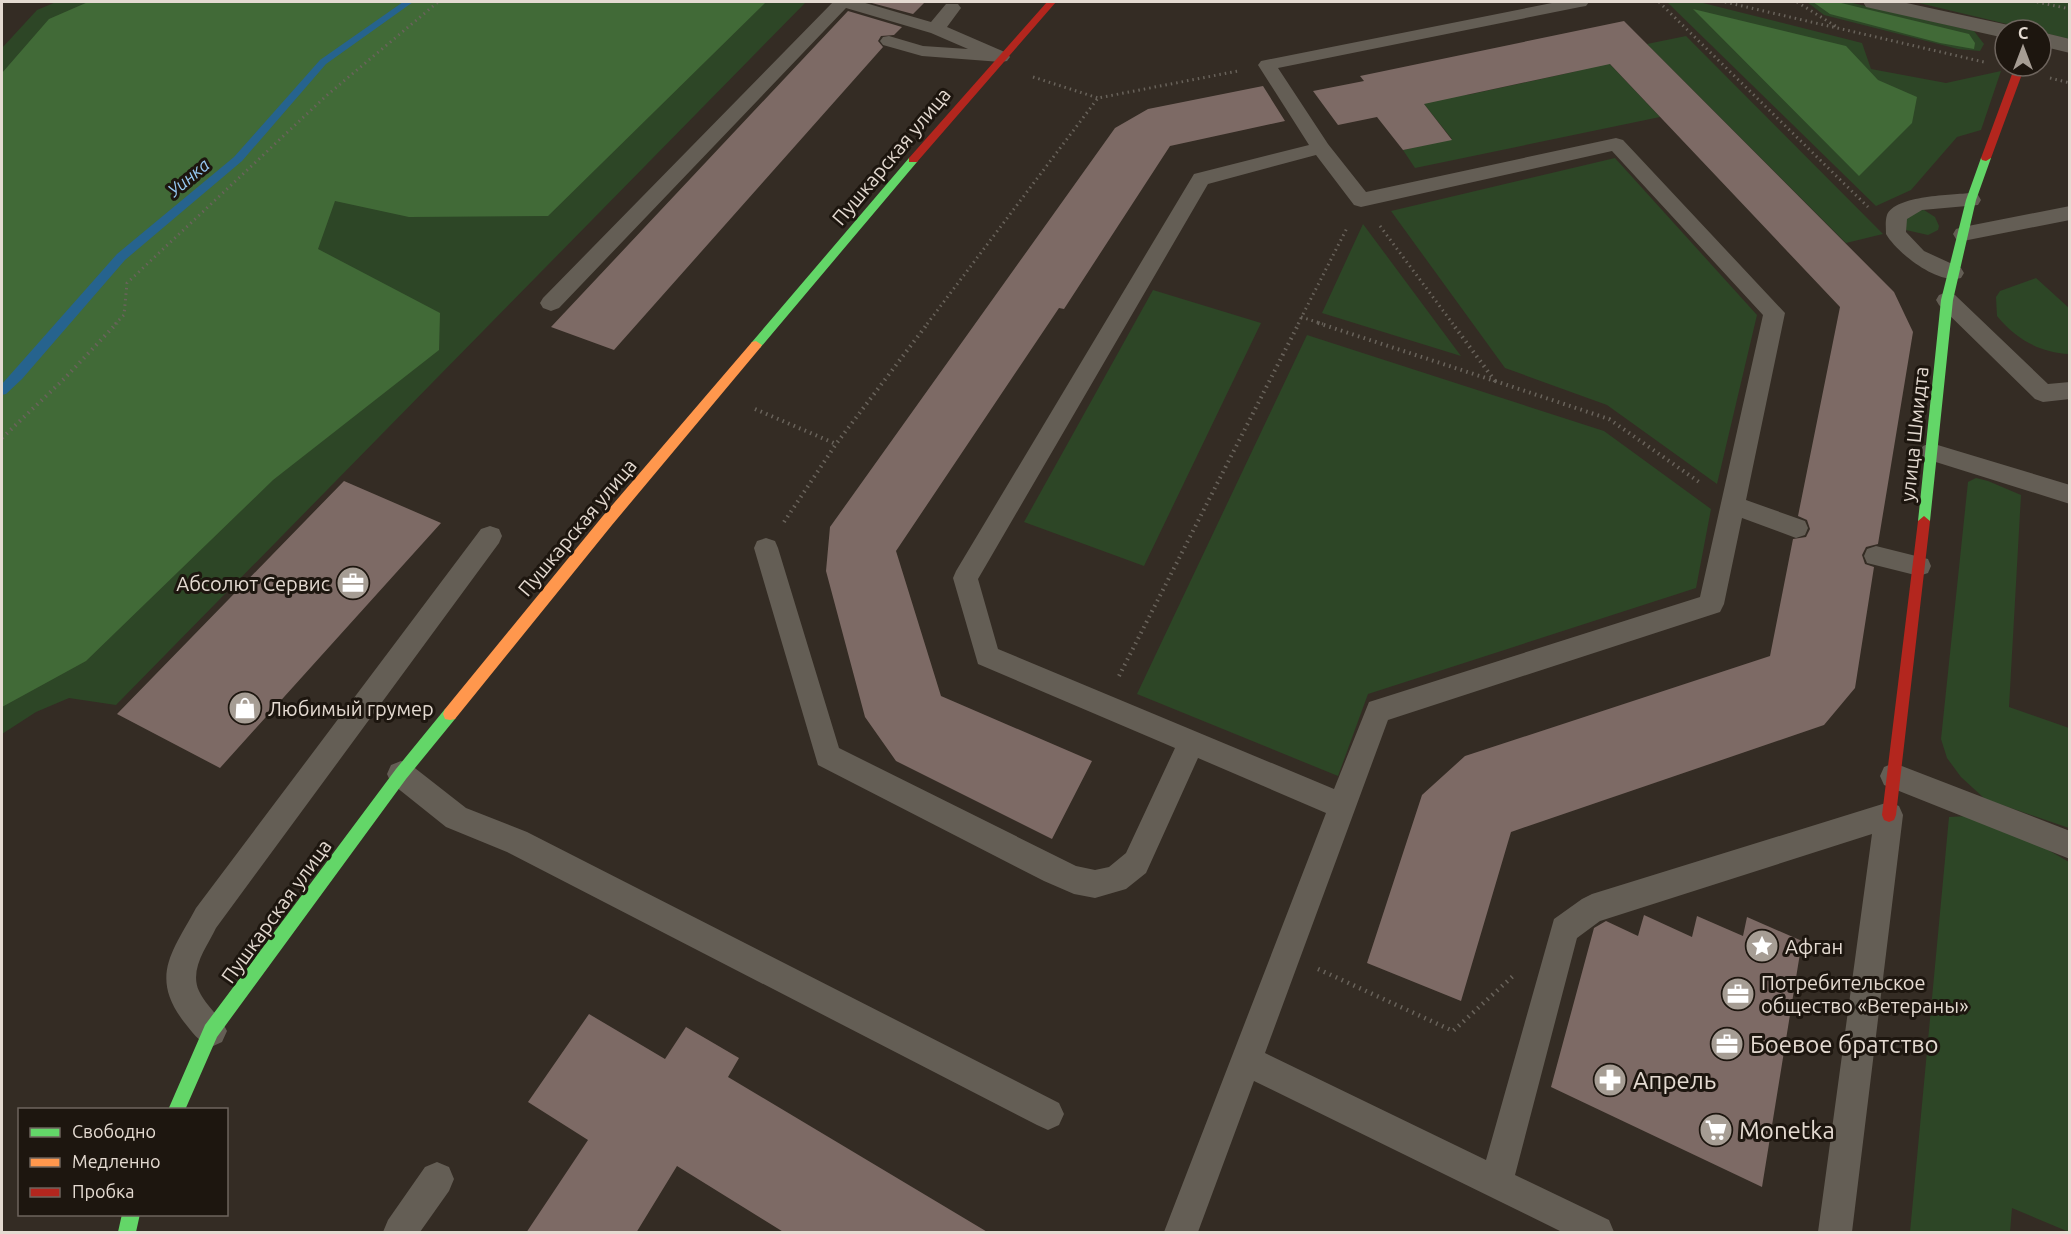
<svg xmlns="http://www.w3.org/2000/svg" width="2071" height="1234" viewBox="0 0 2071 1234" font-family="Ubuntu,sans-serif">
<rect width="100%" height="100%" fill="#342c24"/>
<path fill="#2d4626" d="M 56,2 L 806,2 L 116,705 L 69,698 L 36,712 L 2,734 L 2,48 L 37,10 Z
M 1667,2 L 1699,2 L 1862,43 L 1871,69 L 1946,83 L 2001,71 L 1981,130 L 1957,137 L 1911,190 L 1876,206 Z
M 1807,2 L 1848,2 L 1974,31 L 1984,44 L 1980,51 L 1958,49 L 1824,15 Z
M 1915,2 L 2069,2 L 2069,39 Z
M 1686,36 L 1883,234 L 1846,243 L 1647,44 Z
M 1607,61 L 1660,117 L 1415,168 L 1403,150 L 1452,139 L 1420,99 L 1462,90 L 1467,95 L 1573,72 Z
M 1615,158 L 1757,315 L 1717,484 L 1607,405 L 1505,368 L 1391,211 Z
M 1924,210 L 1935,217 L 1939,226 L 1938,230 L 1928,235 L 1906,230 L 1895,212 Z
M 1363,224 L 1461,356 L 1322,313 Z
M 2036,278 L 2069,308 L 2069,354 C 2039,352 2017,340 1997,316 L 1996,297 L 2000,291 Z
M 1153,290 L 1261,323 L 1144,566 L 1024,522 Z
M 1307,335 L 1604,431 L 1711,509 L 1696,588 L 1368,694 L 1338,776 L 1137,694 Z
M 1976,478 L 1988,481 L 2021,495 L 2009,707 L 2069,728 L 2069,828 L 1985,799 L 1961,777 L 1947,758 L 1941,739 L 1968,482 Z
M 1968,816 L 2022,835 L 2069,862 L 2069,1232 L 2012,1208 L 2010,1232 L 1910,1232 L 1949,817 Z"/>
<path fill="#416a37" d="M 88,2 L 766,2 L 548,216 L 409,217 L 335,201 L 318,249 L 440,313 L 439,350 L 273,480 L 86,661 L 2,707 L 2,73 L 49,19 Z
M 1813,2 L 1837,2 L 1969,34 L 1975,43 L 1974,49 L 1940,43 L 1830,14 Z
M 1693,9 L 1846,46 L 1878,80 L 1917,97 L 1912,123 L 1859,176 Z"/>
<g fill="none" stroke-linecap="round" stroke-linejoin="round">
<path fill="#26638e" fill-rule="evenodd" d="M 403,2 L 413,2 L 326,64 L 242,161 L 125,260 L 22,379 L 6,394 L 2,395 L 2,384 L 117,254 L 234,157 L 320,60 Z"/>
</g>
<path fill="#7d6a65" d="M 868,2 L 925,2 L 913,14 Z
M 848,11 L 902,27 L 894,35 L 881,36 L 878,41 L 883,47 L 614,350 L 551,327 Z
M 1624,21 L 1894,292 L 1913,332 L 1878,544 L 1866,547 L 1862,555 L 1865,564 L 1874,567 L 1855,688 L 1824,725 L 1511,832 L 1461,1001 L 1367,963 L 1422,795 L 1465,756 L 1770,656 L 1793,539 L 1806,537 L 1810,529 L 1807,520 L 1798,516 L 1840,307 L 1610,64 L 1424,104 L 1452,140 L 1403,150 L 1377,117 L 1338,125 L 1313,91 L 1364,81 L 1360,76 Z
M 1263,86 L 1285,121 L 1170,146 L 1064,309 L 1059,308 L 896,551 L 941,696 L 1092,761 L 1052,839 L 896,761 L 865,717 L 826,571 L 830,527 L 1115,128 L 1148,109 Z
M 344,481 L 441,523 L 220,768 L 117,714 Z
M 1644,915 L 1692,937 L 1697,916 L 1743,936 L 1747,917 L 1802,941 L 1762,1187 L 1551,1087 L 1594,928 L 1606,921 L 1638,936 Z
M 589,1014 L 665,1059 L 686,1027 L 739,1058 L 728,1077 L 989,1233 L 785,1233 L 677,1166 L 636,1233 L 526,1233 L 588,1140 L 528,1102 Z"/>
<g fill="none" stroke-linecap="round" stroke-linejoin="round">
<path stroke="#69635b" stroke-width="3" stroke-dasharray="1.5 4" stroke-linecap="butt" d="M 1659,2 L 1868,207
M 1725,2 L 1984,62
M 1797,2 L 1837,27
M 2037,2 L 2070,9
M 1033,77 L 1098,98
M 2050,78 L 2070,83
M 1380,226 L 1453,324
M 1301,317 L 1323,324
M 115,324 L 124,315 L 127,283 L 326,96 L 438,2
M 927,324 L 1098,98 L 1238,71
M 1298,324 L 1348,226"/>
<path stroke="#69635b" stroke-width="4" stroke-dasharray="1.5 4.5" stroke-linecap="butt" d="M 1318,323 L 1495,381 L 1452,323
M 1495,381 L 1609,419 L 1702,484
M 755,409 L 836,444
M 2,438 L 65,378 L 117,323
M 784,522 L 836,444 L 928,323
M 1119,676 L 1299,323"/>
<path stroke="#69635b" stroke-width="4.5" stroke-dasharray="1.5 5" stroke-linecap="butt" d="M 1318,969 L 1453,1031 L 1513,976"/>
<path fill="#645e55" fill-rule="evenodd" d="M 833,2 L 862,2 L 931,22 L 946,4 L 958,4 L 961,8 L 947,27 L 1007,53 L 1010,57 L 1007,61 L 1001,62 L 922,56 L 883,45 L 880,41 L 883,37 L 889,36 L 923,46 L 968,49 L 931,33 L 846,8 L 559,308 L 551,311 L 543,308 L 540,303 L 543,298 Z
M 1557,2 L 1589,2 L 1586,6 L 1580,7 L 1278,68 L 1328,144 L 1366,192 L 1616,138 L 1623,140 L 1785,313 L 1746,500 L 1805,521 L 1808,528 L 1805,535 L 1796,538 L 1742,518 L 1724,604 L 1720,612 L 1388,720 L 1265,1053 L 1486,1160 L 1554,919 L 1582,899 L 1592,894 L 1889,802 L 1899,806 L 1903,815 L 1852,1232 L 1818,1232 L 1872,834 L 1600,921 L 1577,938 L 1515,1175 L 1609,1220 L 1614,1232 L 1562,1232 L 1254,1081 L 1198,1232 L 1164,1232 L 1326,813 L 1198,758 L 1146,873 L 1126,889 L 1095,898 L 1074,894 L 1044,881 L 818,765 L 754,548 L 757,541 L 766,538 L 775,541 L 778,548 L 839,748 L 1076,866 L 1095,870 L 1109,867 L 1126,853 L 1175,748 L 978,664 L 953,578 L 956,571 L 1194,174 L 1309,145 L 1258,65 L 1261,61 ZM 1612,151 L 1763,315 L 1700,597 L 1369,702 L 1334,789 L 998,649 L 978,579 L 1208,184 L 1316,155 L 1354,205 L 1361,207 Z
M 1971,193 L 1978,195 L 1981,200 L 1978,205 L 1922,210 L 1907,219 L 1906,232 L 1924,251 L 1961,268 L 1964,273 L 1961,278 C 1938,285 1897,253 1886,234 C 1886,228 1885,221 1887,215 C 1895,195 1953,195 1971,193 Z
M 2070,206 L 2070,220 L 1963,241 L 1956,239 L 1953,234 L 1956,229 L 1963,227 Z
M 1947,292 L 1955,295 L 2048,384 L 2070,382 L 2070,399 L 2043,402 L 2035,399 L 1939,305 L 1936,300 L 1939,295 Z
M 1931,443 L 2070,485 L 2070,504 L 1923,458 L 1919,452 L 1923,446 Z
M 490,526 L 499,529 L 502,536 L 499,543 L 216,928 C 207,947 189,969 199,991 C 206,1006 220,1016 227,1031 L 222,1042 L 211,1047 C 198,1041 193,1033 184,1022 C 149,976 173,951 196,908 L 481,529 Z
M 1876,546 L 1928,559 L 1931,566 L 1928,573 L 1919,576 L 1867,563 L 1864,556 L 1867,549 Z
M 401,761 L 411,765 L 466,808 L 527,832 L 1059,1103 L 1064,1114 L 1059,1125 L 1048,1130 L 1037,1125 L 507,852 L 446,827 L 391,783 L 387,774 L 391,765 Z
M 1894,763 L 2070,831 L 2070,859 L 1884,785 L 1880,776 L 1884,767 Z
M 437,1162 L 449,1167 L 454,1179 L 449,1191 L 420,1232 L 383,1232 L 388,1220 L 425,1167 Z"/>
<path fill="#645e55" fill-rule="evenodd" d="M 1863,2 L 1902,2 L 2013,26 L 2016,30 L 2005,30 L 2005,38 L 1866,7 Z
M 2041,32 L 2070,39 L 2070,53 L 2041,46 Z"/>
<path fill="#63d668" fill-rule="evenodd" d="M 1986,155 L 1991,158 L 1976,200 L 1953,300 L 1930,521 L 1924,526 L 1918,521 L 1941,300 L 1966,200 L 1981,158 Z
M 913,157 L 918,160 L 917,162 L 760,348 L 752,348 L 750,345 L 752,342 L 909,158 Z
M 450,708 L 455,709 L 457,714 L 455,719 L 406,779 L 217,1037 L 185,1110 L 168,1110 L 205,1025 L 396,769 L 445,709 Z
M 122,1214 L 140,1214 L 136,1232 L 118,1232 Z"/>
<path fill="#ff974d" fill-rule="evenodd" d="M 756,341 L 762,345 L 760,348 L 612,525 L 455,719 L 450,720 L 445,719 L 443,714 L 445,709 L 602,517 L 752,342 Z"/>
<path fill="#b3261e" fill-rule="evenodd" d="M 1047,2 L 1056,2 L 917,162 L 909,162 L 909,158 Z
M 2015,66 L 2025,66 L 1991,158 L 1986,161 L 1982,160 L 1981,158 Z
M 1924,516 L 1930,521 L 1896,815 L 1894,820 L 1889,822 L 1884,820 L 1882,815 L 1918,521 Z"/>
</g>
<defs>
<g id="office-disc" transform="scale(1.725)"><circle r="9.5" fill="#a69d94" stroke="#1d160f"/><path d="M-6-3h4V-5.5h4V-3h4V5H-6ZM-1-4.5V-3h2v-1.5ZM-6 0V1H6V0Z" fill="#fff"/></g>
<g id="shop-disc" transform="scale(1.725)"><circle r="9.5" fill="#a69d94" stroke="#1d160f"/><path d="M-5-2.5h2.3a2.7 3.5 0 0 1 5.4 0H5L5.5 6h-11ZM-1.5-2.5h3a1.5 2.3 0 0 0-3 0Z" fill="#fff"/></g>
<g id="sight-disc" transform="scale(1.725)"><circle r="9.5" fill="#a69d94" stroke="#1d160f"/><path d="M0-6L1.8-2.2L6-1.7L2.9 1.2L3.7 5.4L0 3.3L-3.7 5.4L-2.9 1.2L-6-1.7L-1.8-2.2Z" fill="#fff"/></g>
<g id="pharmacy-disc" transform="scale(1.725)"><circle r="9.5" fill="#a69d94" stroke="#1d160f"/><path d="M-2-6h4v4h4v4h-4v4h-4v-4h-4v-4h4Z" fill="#fff"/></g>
<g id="supermarket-disc" transform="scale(1.725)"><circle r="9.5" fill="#a69d94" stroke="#1d160f"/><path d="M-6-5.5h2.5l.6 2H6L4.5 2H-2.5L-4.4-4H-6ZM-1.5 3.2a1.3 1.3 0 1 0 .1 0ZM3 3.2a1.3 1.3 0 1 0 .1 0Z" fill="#fff"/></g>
</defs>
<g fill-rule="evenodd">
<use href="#office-disc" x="353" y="583"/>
<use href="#shop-disc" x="245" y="708"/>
<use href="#sight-disc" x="1762" y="946"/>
<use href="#office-disc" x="1738" y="994"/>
<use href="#office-disc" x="1727" y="1044"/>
<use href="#pharmacy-disc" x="1610" y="1080"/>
<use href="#supermarket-disc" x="1716" y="1130"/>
</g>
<g text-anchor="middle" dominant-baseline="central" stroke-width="6" stroke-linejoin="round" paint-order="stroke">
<g font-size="18" font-style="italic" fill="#96c8f2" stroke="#1d160f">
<text transform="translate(188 177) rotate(-40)">Уинка</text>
</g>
<g font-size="20" fill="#e4dad1" stroke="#1d160f">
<text transform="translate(891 156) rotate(-50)">Пушкарская улица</text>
<text transform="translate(1914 434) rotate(-84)">улица Шмидта</text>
<text transform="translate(577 527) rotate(-50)">Пушкарская улица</text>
<text transform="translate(276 911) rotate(-54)">Пушкарская улица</text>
</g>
<g font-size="20" fill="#e4dad1" stroke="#1d160f" text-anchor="start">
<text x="330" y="583" text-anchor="end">Абсолют Сервис</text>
<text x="268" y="708">Любимый грумер</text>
<text x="1785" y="946">Афган</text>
<text x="1761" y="982">Потребительское<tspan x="1761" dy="23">общество «Ветераны»</tspan></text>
</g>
<g font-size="24" fill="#e4dad1" stroke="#1d160f" text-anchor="start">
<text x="1750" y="1044">Боевое братство</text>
<text x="1633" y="1080">Апрель</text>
<text x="1739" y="1130">Monetka</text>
</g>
</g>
<rect width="2071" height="1234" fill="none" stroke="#e4dad1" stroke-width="6"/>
<rect x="18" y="1108" width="210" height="108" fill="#1d160f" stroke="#6d645d" stroke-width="1.5"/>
<rect x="30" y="1128" width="30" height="9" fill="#63d668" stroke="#6d645d" stroke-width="1.5"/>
<text x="72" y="1138" font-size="18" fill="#e4dad1">Свободно</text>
<rect x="30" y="1158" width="30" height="9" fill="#ff974d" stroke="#6d645d" stroke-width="1.5"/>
<text x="72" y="1168" font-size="18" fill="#e4dad1">Медленно</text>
<rect x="30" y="1188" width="30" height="9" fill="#b3261e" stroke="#6d645d" stroke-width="1.5"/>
<text x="72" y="1198" font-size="18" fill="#e4dad1">Пробка</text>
<g transform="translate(2023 48)"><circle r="28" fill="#1d160f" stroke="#6d645d" stroke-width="1.5"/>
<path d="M0-4.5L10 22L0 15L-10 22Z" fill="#a69d94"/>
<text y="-9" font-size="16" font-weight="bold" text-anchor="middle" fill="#e4dad1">С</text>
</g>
</svg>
